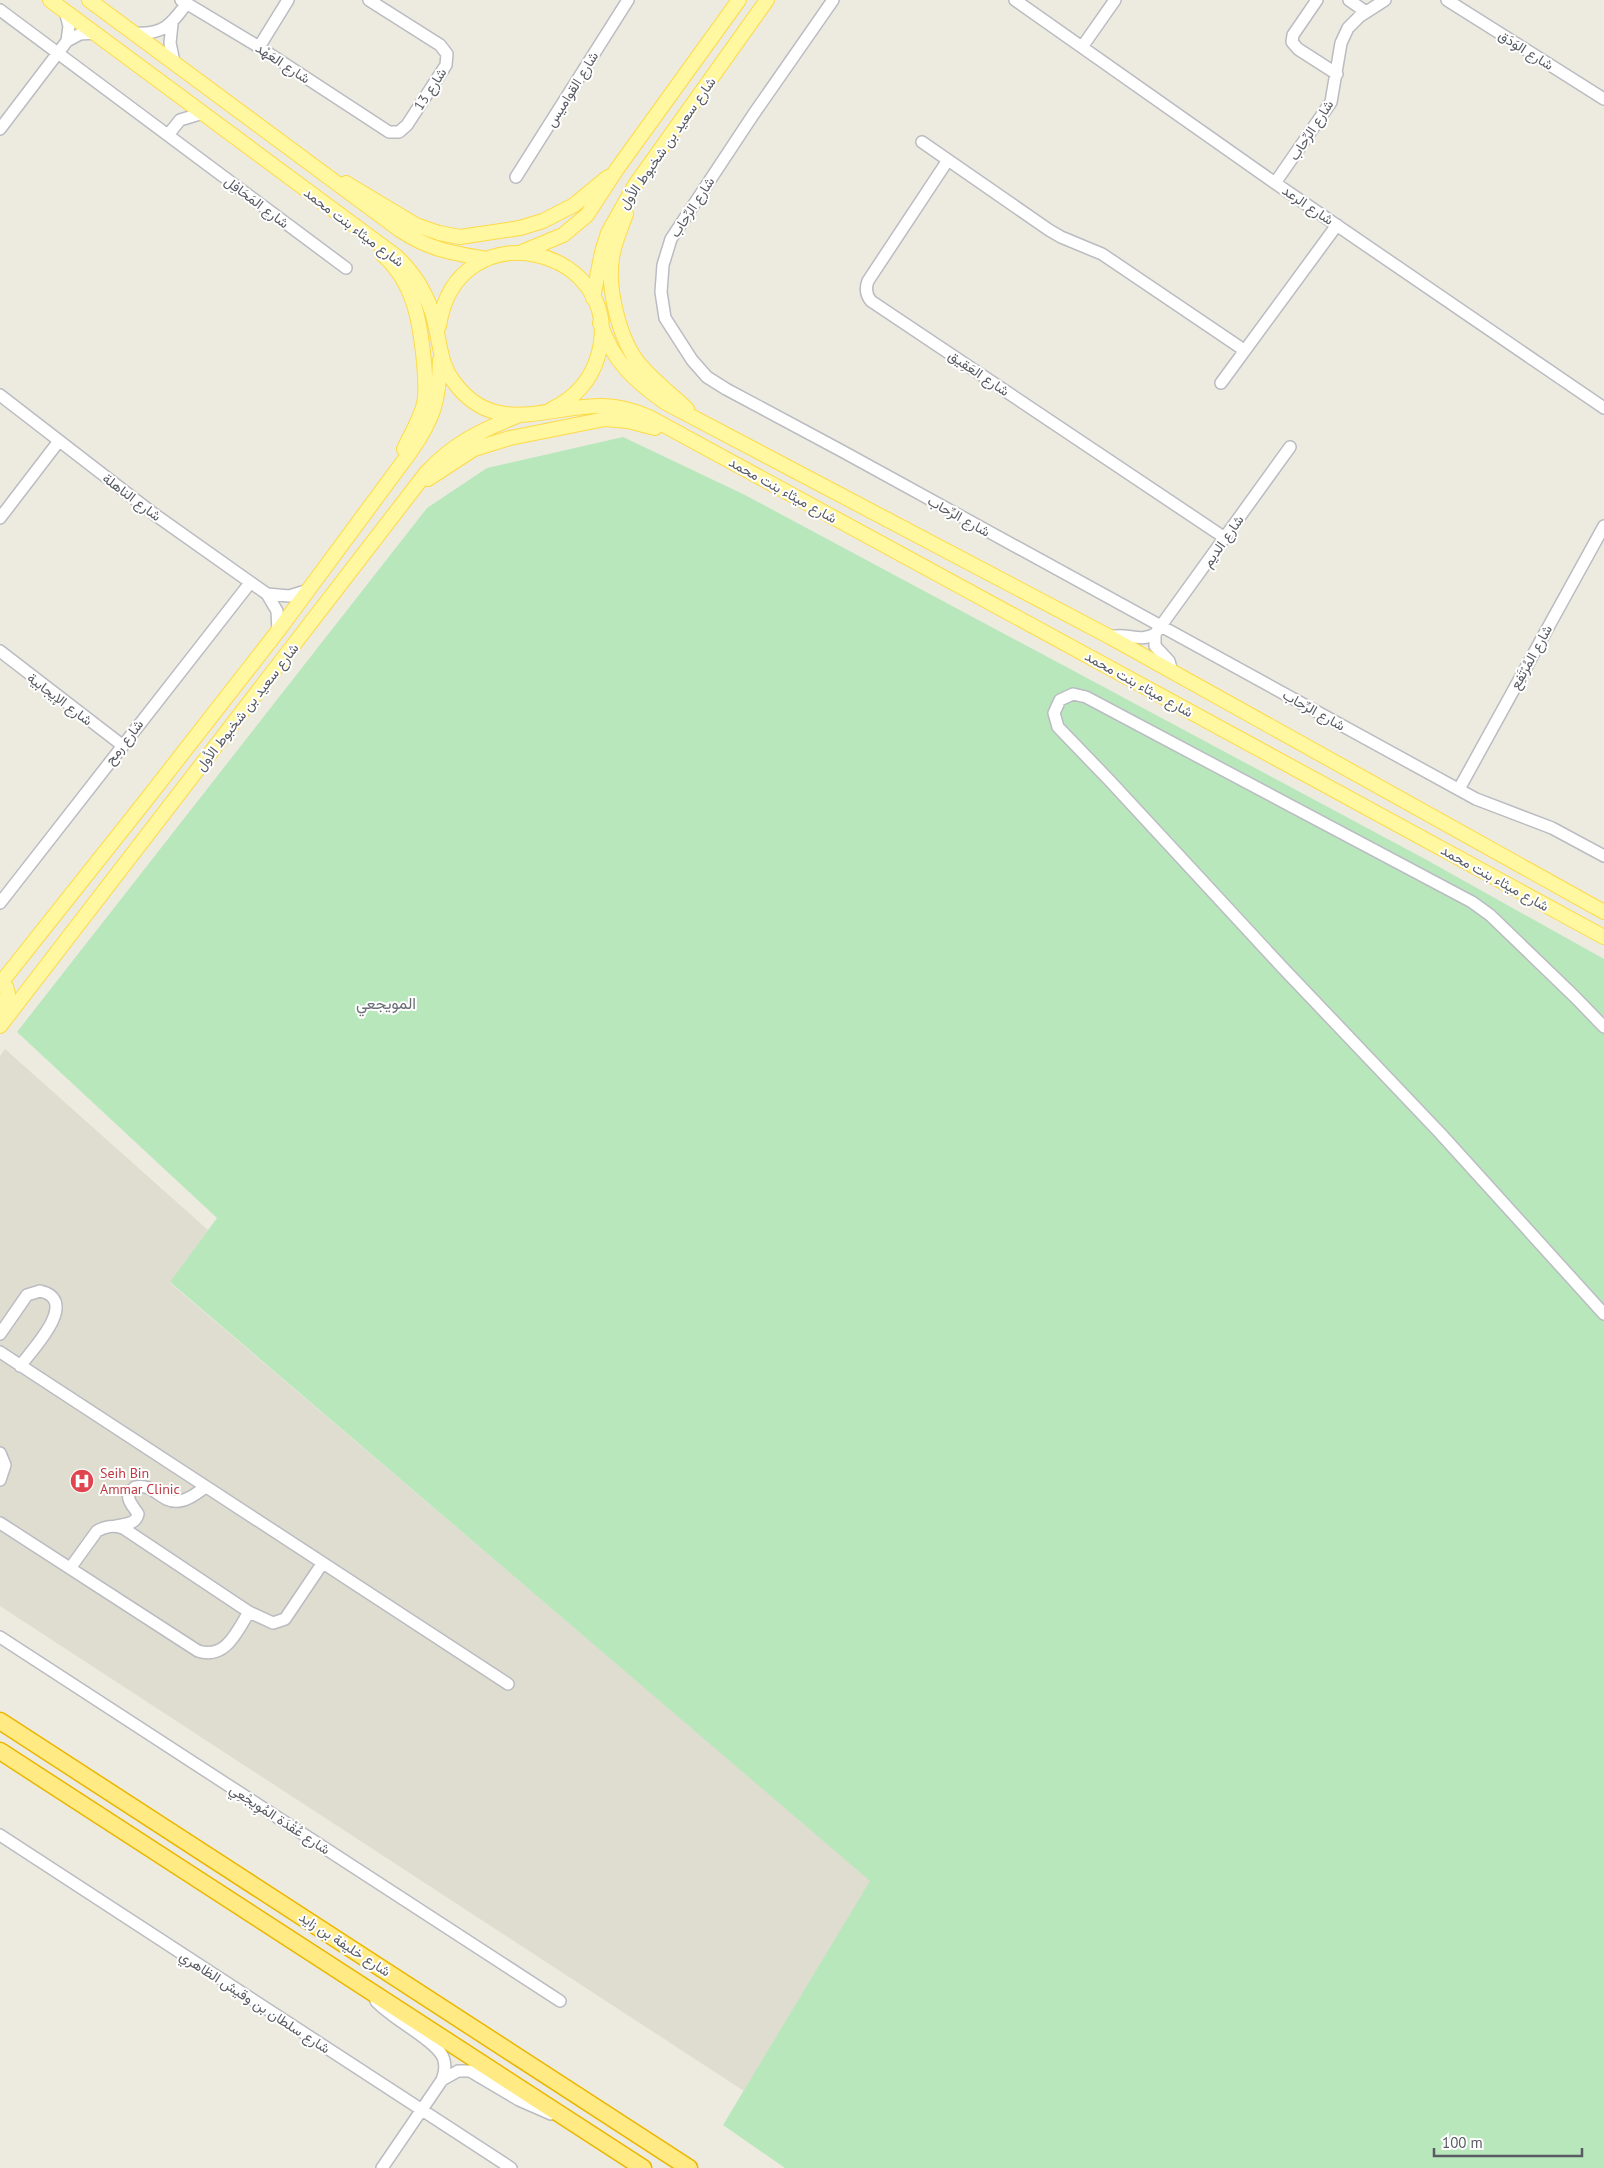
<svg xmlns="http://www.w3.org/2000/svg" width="1604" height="2168" viewBox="0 0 1604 2168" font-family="'PT Sans',Vazirmatn,sans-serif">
<rect width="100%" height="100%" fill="#edebdf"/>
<path fill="#dfddcf" d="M 5,1049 L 208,1230 L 170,1283 L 871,1881 L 744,2091 L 0,1606 L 0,1056 Z"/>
<path fill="#b8e7bc" d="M 623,437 L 745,495 L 1425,859 L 1604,959 L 1604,2168 L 785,2168 L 723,2125 L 870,1881 L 170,1282 L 217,1218 L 17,1032 L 427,508 L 487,468 Z"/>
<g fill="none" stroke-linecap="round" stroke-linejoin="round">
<g stroke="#babcc2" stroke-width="14">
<path id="minor" d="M 181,0 L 259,47 L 389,132 L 399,132 L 407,125 L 446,65 L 447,54 L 440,45 L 369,0
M 833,0 L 753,115 L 671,239 L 663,265 L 661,292 L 665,318 L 692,360 L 707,377 L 726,389 L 840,450 L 1476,799 L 1552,828 L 1604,856
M 1015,0 L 1275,183 L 1604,408
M 1317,0 L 1293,35 L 1292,42 L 1298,49 L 1337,74
M 1349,0 L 1366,12
M 1447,0 L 1604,99
M 0,10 L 346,268
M 172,24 L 170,43 L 174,62
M 134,33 C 163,35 171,25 187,3
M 67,41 L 80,34 L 95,33
M 259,47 L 288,0
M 1082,47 L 1115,0
M 0,129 L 67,41 L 69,26 L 65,11
M 168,135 L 180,120 L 203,113
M 922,142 L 1049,230 L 1061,237 L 1102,254 L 1244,350
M 948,160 L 868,281 C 865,289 866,295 871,301 L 1225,538
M 516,177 L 628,0
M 1275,183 L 1331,102 L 1341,43 L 1348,28 L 1360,16 L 1385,0
M 1221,383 L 1337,225
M 0,395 L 154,514 L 267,594 L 277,611 L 278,631
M 0,518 L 59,441
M 267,594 L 289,596 L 309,590
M 1110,637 C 1126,632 1140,643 1155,634
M 0,651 L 122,745
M 1172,672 L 1169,661 L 1155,646 L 1155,634 L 1290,447
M 1459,789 L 1604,526
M 0,903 L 250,583
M 1604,1027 L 1575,997 L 1490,915 L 1472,902 L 1086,697 L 1073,694 L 1060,700 L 1054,713 L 1058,727 L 1110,781 L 1282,967 L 1440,1133 L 1604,1314
M 0,1334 L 27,1295 L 40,1291 C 81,1300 32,1350 20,1366
M 0,1352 L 508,1684
M 0,1453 L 5,1465 L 0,1480
M 0,1523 L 198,1651 C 226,1660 237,1631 249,1612
M 116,1526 C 126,1524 136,1524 138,1514 C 132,1504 122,1497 135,1487 C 162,1481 163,1522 205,1487
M 71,1567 L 97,1531 C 106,1526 113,1525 123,1528 L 249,1612 L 273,1623 L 285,1619 L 322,1564
M 0,1637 L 560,2001
M 0,1835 L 511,2168
M 376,2001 C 391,2018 435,2040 443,2057 C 446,2065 445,2073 442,2080 L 382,2168
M 442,2080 L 458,2071 L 470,2071 L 519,2100 L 551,2114"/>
</g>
<g stroke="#feda47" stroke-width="16">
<path id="major" d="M 50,0 L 397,257 C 419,278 432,302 437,333 C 441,351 442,367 454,382 C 493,436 545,407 598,406 C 616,405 633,410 649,417 L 1604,937
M 89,0 L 400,230 C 430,250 452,253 487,259
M 346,183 L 416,225 L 439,233 L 460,237 L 520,228 L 543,221 L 574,205 L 608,177
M 626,214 C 621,228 614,243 612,258 C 607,287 619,337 637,361 C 651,379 670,393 687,409
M 522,252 L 563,235 L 587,215 L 617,169 L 739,0
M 382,254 C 414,282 420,321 424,362 C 425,376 427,390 424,404 C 420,420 411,434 404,449
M 593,298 L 602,252 L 608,233 L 635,185 L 767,0
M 600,323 C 613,361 633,380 666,403 L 1110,637 L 1604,912
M 439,326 C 457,205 629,248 598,356 C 591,380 575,398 552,409
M 428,479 L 474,449 L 510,438 L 605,419 L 628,421 L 655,428
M 0,984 L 143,804 L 278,631 L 411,451 C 434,418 439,400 440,360
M 0,1008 L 8,994 L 6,987 L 0,984
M 0,1026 L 426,473 C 454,443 480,431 517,416"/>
</g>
<g stroke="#ebb600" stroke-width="19">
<path id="highway" d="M 0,1721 L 689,2168
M 0,1751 L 643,2168"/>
</g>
<use href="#minor" stroke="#fff" stroke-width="11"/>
<use href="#major" stroke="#fff8a1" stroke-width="14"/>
<use href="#highway" stroke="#ffea83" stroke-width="16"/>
</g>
<defs>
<g id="hospital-disc" transform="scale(1.25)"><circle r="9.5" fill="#e0444e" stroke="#fff"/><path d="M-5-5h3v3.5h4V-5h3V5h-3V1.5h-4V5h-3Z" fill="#fff"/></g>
</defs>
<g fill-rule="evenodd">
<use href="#hospital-disc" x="82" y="1481"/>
</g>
<g text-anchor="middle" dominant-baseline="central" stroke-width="4" stroke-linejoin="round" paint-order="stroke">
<g font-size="14" fill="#585b62" stroke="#fff">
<text transform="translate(1526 50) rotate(32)">شارع الوَدَق</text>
<text transform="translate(283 63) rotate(33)">شارع العَهْد</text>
<text transform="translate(430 89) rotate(-57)">شارع 13</text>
<text transform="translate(572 89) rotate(-58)">شارع القواميس</text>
<text transform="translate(1311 130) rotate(-57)">شارع الرِّحاب</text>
<text transform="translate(667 143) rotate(-55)">شارع سعيد بن شخبوط الأول</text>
<text transform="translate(257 202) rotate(37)">شارع المَحَافِل</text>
<text transform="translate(1308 205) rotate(34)">شارع الرعد</text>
<text transform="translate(692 207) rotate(-57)">شارع الرِّحاب</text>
<text transform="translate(354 227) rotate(37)">شارع ميثاء بنت محمد</text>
<text transform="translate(979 373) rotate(34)">شارع العَقِيق</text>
<text transform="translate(783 490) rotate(29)">شارع ميثاء بنت محمد</text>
<text transform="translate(132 497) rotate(37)">شارع الناهلة</text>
<text transform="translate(959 516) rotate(29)">شارع الرِّحاب</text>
<text transform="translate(1223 541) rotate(-55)">شارع الديم</text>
<text transform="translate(1531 657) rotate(-61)">شارع المُرْتَفِع</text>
<text transform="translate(1139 684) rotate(29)">شارع ميثاء بنت محمد</text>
<text transform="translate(60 699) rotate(37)">شارع الإيجابية</text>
<text transform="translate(247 707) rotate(-52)">شارع سعيد بن شخبوط الأول</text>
<text transform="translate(1314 710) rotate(29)">شارع الرِّحاب</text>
<text transform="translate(124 742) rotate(-52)">شارع رمح</text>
<text transform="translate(1495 878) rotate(29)">شارع ميثاء بنت محمد</text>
<text transform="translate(280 1819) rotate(33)">شارع عُقْدَة المُوِيجْعِي</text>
<text transform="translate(345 1944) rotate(33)">شارع خليفة بن زايد</text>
<text transform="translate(255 2002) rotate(33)">شارع سلطان بن وقيش الظاهري</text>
</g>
<g font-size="14" fill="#be3a42" stroke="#fff" text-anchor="start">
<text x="100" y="1473">Seih Bin<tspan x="100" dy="16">Ammar Clinic</tspan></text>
</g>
<g font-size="16" fill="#696d74" stroke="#fff">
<text x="386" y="1003">المويجعي</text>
</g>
</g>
<path d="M1434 2148v8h148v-8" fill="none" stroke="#585b62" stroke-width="2.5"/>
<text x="1442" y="2148" font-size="15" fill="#585b62" stroke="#ffffff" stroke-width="4" paint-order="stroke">100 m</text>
</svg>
